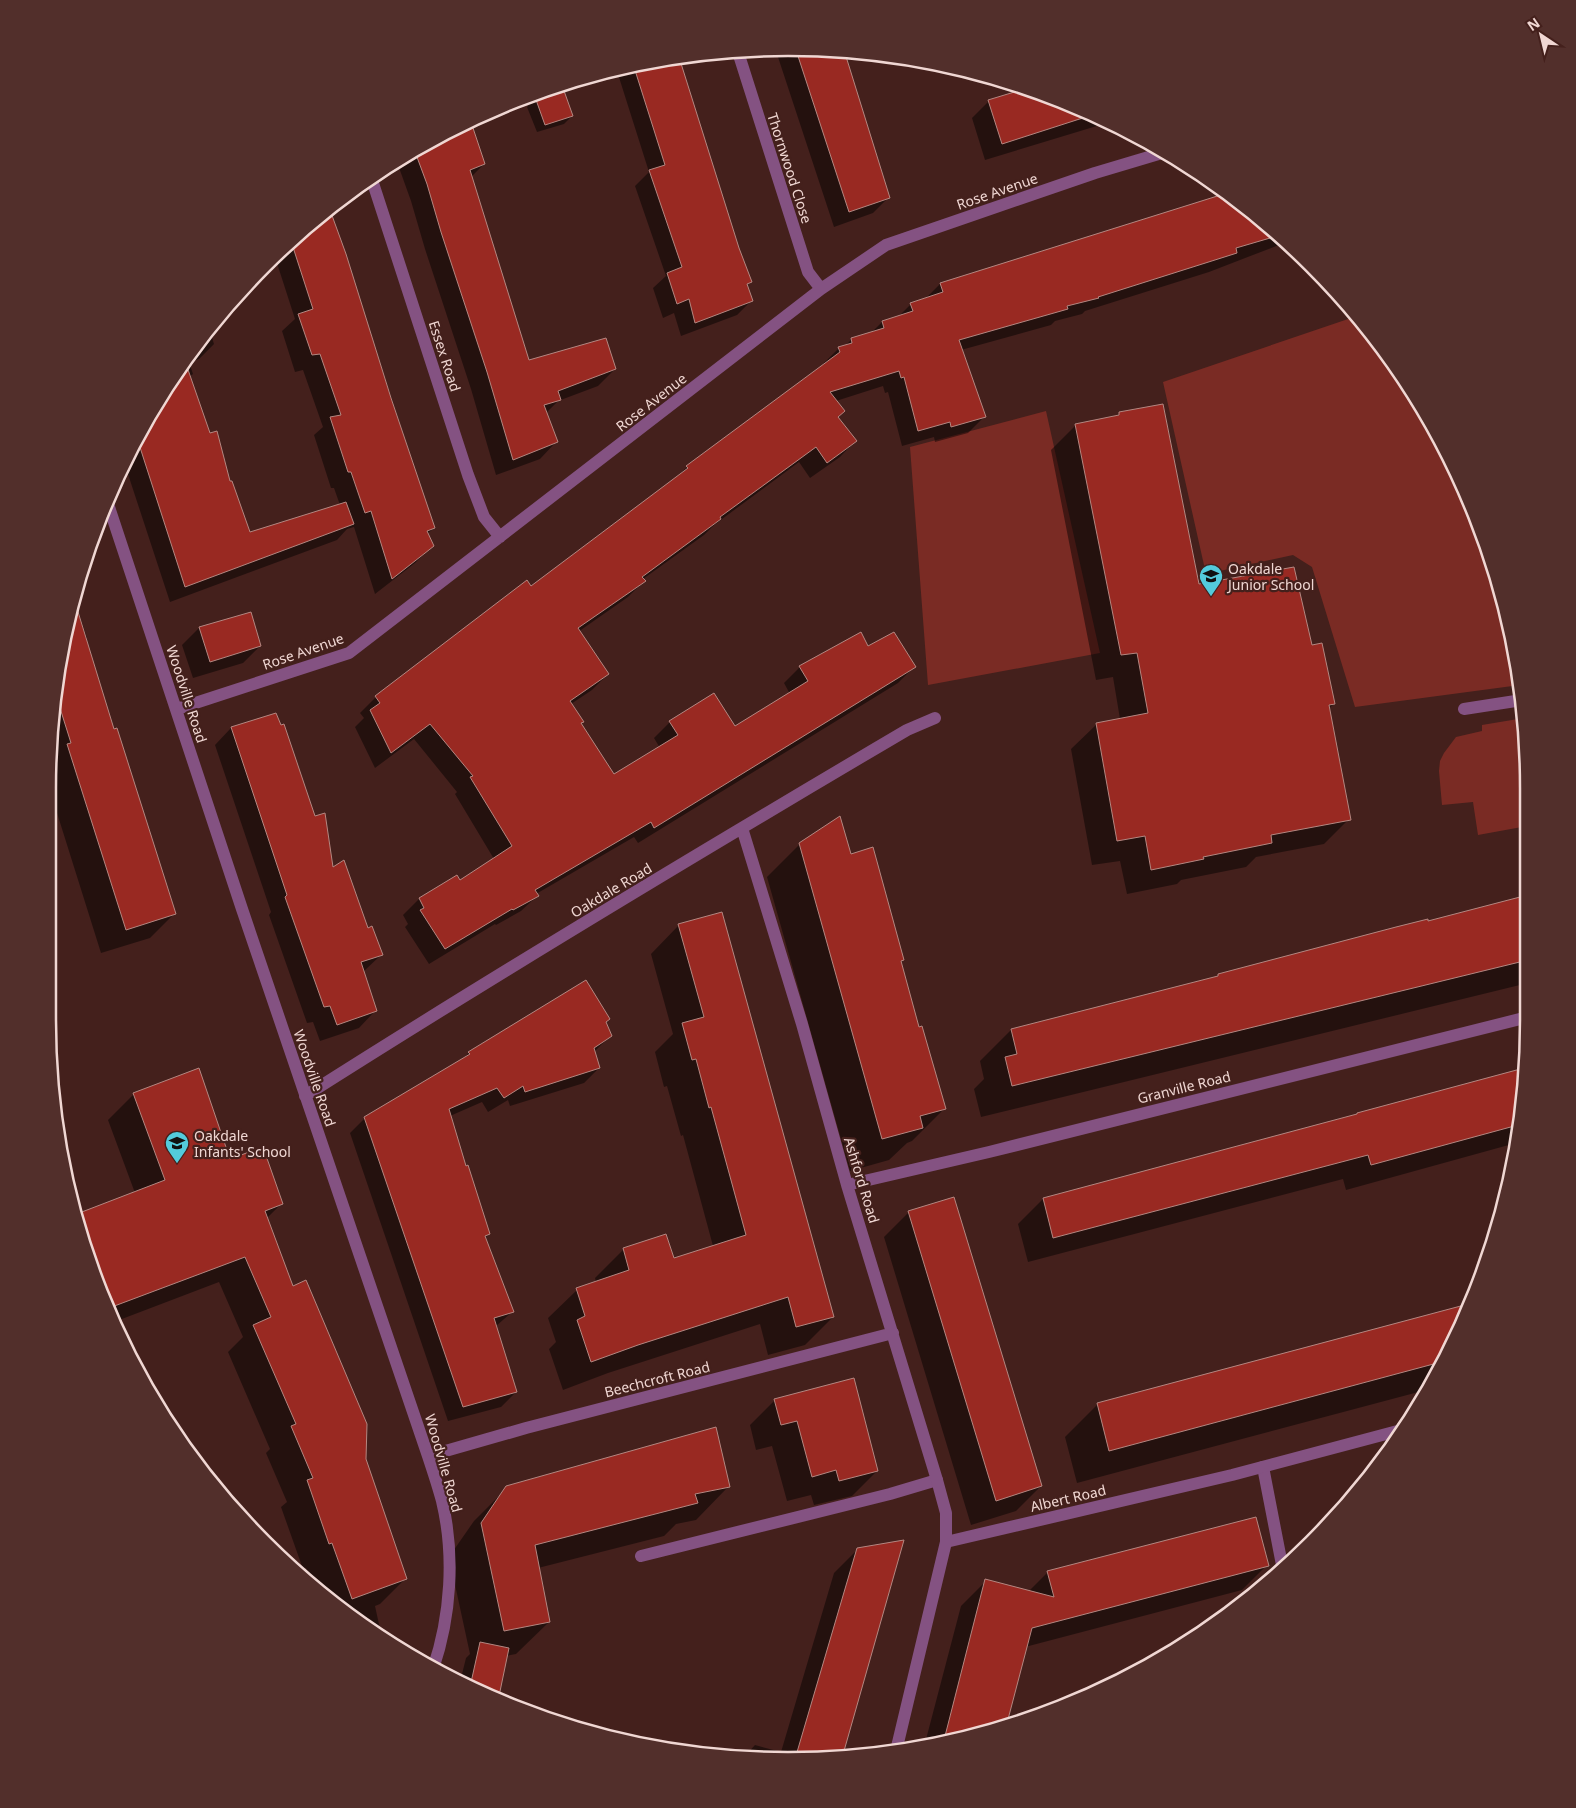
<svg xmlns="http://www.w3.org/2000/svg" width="1576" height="1808" viewBox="0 0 1576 1808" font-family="'Noto Sans',sans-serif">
<rect width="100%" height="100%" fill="#44201c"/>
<path fill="#7a2b24" d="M 1357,316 L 1429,418 L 1489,550 L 1514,643 L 1520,685 L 1355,707 L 1312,567 L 1293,555 L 1206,574 L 1163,382 Z
M 1046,411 L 1100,653 L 928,685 L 910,447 Z
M 1524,718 L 1527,739 L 1527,826 L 1478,835 L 1473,802 L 1442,805 L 1439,771 L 1440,761 L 1444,753 L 1456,737 L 1482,731 L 1482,725 Z"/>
<path fill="#0007" d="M 837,49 L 889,197 L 873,213 L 834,227 L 776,51 Z
M 677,57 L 738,249 L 750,282 L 746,286 L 751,301 L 737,315 L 681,336 L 674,313 L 663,318 L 653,288 L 666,276 L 635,186 L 649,172 L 617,71 Z
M 562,89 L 572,116 L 564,124 L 537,132 L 527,107 L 535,98 Z
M 1025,90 L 1110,122 L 985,160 L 972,118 L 989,101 Z
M 470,123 L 484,164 L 471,177 L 528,361 L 615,369 L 598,386 L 558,401 L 546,413 L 556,442 L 540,459 L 496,475 L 471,389 L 425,249 L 411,201 L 397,162 L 418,147 Z
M 1228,194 L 1239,201 L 1284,243 L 1209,272 L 1085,311 L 1082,314 L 1055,321 L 1051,325 L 961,350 L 984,417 L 968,433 L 935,442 L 934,437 L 902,446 L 888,392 L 885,393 L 883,386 L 836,401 L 837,417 L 855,441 L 840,457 L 810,478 L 799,462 L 714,525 L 704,535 L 643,579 L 644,581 L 628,597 L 578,632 L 608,674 L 592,690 L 571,704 L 580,724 L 614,775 L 660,748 L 654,738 L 670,722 L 734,727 L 790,694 L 784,683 L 800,667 L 868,647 L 914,667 L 898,683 L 638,843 L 634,837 L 536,894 L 537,896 L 521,911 L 496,925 L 495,924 L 429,964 L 405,927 L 408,924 L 403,915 L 419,899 L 456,877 L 459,882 L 494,859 L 455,794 L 457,792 L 414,739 L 375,768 L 355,727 L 364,718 L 360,713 L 376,697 L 531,587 L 673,481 L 687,467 L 824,366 L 823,364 L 839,348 L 844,347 L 852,339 L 871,333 L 882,322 L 898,317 L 911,304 L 925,299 L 940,284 Z
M 330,210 L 434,528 L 427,534 L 432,546 L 415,563 L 375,594 L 354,527 L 347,529 L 337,540 L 170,602 L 125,465 L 147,418 L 201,337 L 209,328 L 214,344 L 199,359 L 189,362 L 193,374 L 189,377 L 209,435 L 249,534 L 340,505 L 334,488 L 331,488 L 314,435 L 323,427 L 303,370 L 295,372 L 282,331 L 295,319 L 275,257 L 300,231 Z
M 1120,413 L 1198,586 L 1311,646 L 1334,704 L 1328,709 L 1349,819 L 1324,844 L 1256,857 L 1246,867 L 1181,880 L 1177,884 L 1127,894 L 1120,861 L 1092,865 L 1071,749 L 1097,724 L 1120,719 L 1113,677 L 1096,680 L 1051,450 L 1076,425 L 1115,417 Z
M 75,601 L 87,638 L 85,640 L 113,730 L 174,914 L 150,938 L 101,953 L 52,797 L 54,691 Z
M 199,628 L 260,646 L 243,663 L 193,678 L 182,645 Z
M 231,728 L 332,869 L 381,955 L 363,972 L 375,1011 L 359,1028 L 320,1041 L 313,1022 L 307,1023 L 269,915 L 271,912 L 215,745 Z
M 800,844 L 850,855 L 903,960 L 900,963 L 919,1028 L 945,1108 L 912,1141 L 907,1143 L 889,1160 L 850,1171 L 767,877 Z
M 1528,897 L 1528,983 L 981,1117 L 974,1089 L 984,1079 L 980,1061 L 1011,1030 L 1216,977 L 1218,975 Z
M 679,925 L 833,1317 L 805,1345 L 768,1355 L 760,1324 L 608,1373 L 563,1390 L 549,1349 L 556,1342 L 548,1318 L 577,1290 L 596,1282 L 595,1278 L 623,1250 L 665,1236 L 673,1259 L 713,1246 L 683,1135 L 681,1136 L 667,1086 L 664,1087 L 655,1052 L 673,1034 L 651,954 Z
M 605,1023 L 610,1036 L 594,1052 L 599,1068 L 584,1083 L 510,1106 L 508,1100 L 488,1112 L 482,1102 L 450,1116 L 465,1168 L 489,1234 L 485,1238 L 512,1312 L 495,1327 L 516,1392 L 501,1407 L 448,1421 L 350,1133 L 365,1118 L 462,1060 L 469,1053 Z
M 1524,1069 L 1516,1143 L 1346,1190 L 1343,1179 L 1028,1262 L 1018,1224 L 1043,1199 Z
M 134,1094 L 230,1160 L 281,1204 L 266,1219 L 293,1287 L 364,1459 L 406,1578 L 380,1604 L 375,1606 L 382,1638 L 337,1608 L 311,1583 L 306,1568 L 303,1569 L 281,1507 L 287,1502 L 266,1453 L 270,1449 L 228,1352 L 243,1337 L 219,1282 L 114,1322 L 74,1216 L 135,1193 L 108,1120 Z
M 909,1212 L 1041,1486 L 1016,1511 L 971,1525 L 884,1237 Z
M 1471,1305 L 1426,1390 L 1077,1483 L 1065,1437 L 1098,1404 Z
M 775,1400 L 877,1471 L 852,1496 L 814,1505 L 811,1495 L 787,1501 L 772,1446 L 756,1450 L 750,1425 Z
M 728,1487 L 696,1520 L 676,1524 L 664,1536 L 538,1568 L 549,1622 L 516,1654 L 506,1656 L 497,1700 L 460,1682 L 466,1658 L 470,1654 L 449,1557 L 474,1521 L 507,1488 Z
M 858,1549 L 844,1749 L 834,1759 L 742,1759 L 755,1745 L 781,1752 L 834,1573 Z
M 1267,1565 L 1242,1590 L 1025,1647 L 1004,1727 L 924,1747 L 961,1606 L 986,1581 L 1028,1592 L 1048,1572 Z"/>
<path fill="#992922" stroke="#b48781" d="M 837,49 L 844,50 L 890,198 L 849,212 L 796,50 Z
M 679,57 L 739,248 L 752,282 L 747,284 L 753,301 L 695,323 L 689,299 L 677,304 L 667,273 L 682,267 L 649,170 L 665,165 L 634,67 Z
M 563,88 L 573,116 L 545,125 L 535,97 Z
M 1021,90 L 1026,90 L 1092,115 L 1002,144 L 988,100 Z
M 471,122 L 485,164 L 470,170 L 529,360 L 606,338 L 616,369 L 558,391 L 561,400 L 544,405 L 558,442 L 513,460 L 487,372 L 441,232 L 427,184 L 414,149 Z
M 1227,193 L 1239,201 L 1277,236 L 1236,248 L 1237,253 L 1098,297 L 1099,298 L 1067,306 L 1068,309 L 959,340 L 986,417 L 951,427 L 950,422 L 918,431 L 904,377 L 901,378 L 899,371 L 830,392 L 845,411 L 838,417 L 857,441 L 827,463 L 816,447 L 720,517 L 721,519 L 642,577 L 646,581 L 578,628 L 609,674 L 570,701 L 584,722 L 581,723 L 614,774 L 678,735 L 669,721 L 714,693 L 735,726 L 808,681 L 799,666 L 861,632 L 868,646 L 894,632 L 916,667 L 654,828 L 651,822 L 535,890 L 539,896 L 513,910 L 512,909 L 445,949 L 420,910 L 424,908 L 419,898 L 457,875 L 460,880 L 512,846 L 470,777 L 473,776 L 430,724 L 391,753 L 370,710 L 380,703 L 375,696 L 527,580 L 531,586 L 688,468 L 686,466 L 840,352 L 838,347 L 852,343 L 851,338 L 884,328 L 882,321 L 913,311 L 910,303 L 943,292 L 940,283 Z
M 330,210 L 346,254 L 391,398 L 435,528 L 427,531 L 434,546 L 392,579 L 371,511 L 365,513 L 351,472 L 348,472 L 330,417 L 341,415 L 320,354 L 312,355 L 298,314 L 313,309 L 291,241 L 300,231 Z
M 185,361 L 210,433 L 217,431 L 230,481 L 232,481 L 250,532 L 346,502 L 354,524 L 185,587 L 137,438 L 147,418 Z
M 1163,404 L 1199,584 L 1294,567 L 1312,645 L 1322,643 L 1335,704 L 1329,705 L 1351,820 L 1271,835 L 1272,843 L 1203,857 L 1204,859 L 1151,870 L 1145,836 L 1117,841 L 1096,723 L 1148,713 L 1137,653 L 1121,655 L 1075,424 L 1119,415 L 1119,412 Z
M 75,602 L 114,729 L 117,728 L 176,914 L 126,930 L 67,744 L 71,743 L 54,689 Z
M 251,612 L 261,646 L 210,662 L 199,627 Z
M 276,713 L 281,725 L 284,724 L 315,816 L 325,813 L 333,867 L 344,860 L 368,928 L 372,926 L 383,955 L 361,962 L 377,1011 L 337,1025 L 330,1006 L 324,1007 L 285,897 L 287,895 L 231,727 Z
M 840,816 L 851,854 L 873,847 L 904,960 L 901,961 L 919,1027 L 922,1026 L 946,1109 L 920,1116 L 923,1128 L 882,1139 L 799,843 Z
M 1520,897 L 1524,911 L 1528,910 L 1528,960 L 1012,1086 L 1005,1057 L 1017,1054 L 1011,1029 L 1218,976 L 1218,974 L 1396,927 L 1428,919 L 1428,921 Z
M 722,912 L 834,1317 L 796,1327 L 788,1297 L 638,1345 L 591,1362 L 577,1320 L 585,1316 L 576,1288 L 629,1270 L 623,1248 L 666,1234 L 674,1258 L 746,1235 L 711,1107 L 709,1108 L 696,1059 L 692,1060 L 682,1023 L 704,1017 L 678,924 Z
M 586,980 L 610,1019 L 606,1022 L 612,1036 L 594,1048 L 600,1068 L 525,1092 L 523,1086 L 504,1098 L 497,1088 L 449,1109 L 466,1166 L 468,1165 L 490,1234 L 485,1236 L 514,1312 L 494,1318 L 517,1392 L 463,1407 L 364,1117 L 470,1054 L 468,1052 Z
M 199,1068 L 230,1159 L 263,1147 L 283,1204 L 265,1211 L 293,1286 L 306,1280 L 367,1424 L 366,1459 L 407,1579 L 352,1599 L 332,1543 L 329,1544 L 307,1480 L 313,1478 L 291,1426 L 296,1424 L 253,1325 L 271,1317 L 245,1257 L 109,1308 L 74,1215 L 165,1180 L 133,1093 Z
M 1524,1068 L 1518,1125 L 1371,1165 L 1368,1155 L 1053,1238 L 1043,1198 L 1357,1114 L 1357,1113 Z
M 954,1197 L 1042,1486 L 996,1501 L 908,1211 Z
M 1472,1303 L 1441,1362 L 1109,1451 L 1097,1403 Z
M 854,1378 L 878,1471 L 839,1481 L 836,1470 L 812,1477 L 797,1421 L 781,1425 L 774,1399 Z
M 716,1427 L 730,1487 L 695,1494 L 698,1503 L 535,1545 L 550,1622 L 504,1631 L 481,1523 L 506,1486 Z
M 1256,1517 L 1269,1566 L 1032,1628 L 1006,1727 L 943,1744 L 985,1579 L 1054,1597 L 1047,1571 Z
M 904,1540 L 842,1758 L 795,1759 L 857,1548 Z
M 480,1642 L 509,1648 L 498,1701 L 470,1687 Z"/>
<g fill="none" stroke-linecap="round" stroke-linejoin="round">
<path stroke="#845282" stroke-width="12" d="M 1464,709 L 1522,700
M 1263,1467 L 1283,1570
M 641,1556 L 890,1494 L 937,1480"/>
<path stroke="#845282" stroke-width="12" d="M 738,52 L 808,272 L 821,289
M 372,180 L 468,475 L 484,517 L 500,537
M 108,504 L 242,909 L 428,1456 C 433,1471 438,1486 442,1501 C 455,1555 451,1616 433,1669
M 177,709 L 349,653 L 821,289 L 886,245 L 1095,173 L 1162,153
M 742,828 L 802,1024 L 847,1185 L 937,1480 L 946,1513 L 946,1542
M 305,1096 C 503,970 705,849 907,730 L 935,718
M 847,1185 L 989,1152 L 1528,1017
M 428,1456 L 526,1428 L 893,1333
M 896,1751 L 946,1542 L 1232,1475 L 1405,1429"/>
</g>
<defs>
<g id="school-pin" transform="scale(1.25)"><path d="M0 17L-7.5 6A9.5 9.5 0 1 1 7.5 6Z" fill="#53cbdc" stroke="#44201c"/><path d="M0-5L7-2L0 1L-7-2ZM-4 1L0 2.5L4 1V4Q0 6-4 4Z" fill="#111"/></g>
</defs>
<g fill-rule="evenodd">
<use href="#school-pin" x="1211" y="576"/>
<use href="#school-pin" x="177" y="1143"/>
</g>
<g text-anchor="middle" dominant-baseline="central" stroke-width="4.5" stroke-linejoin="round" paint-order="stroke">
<g font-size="14" fill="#f0d7d3" stroke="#44201c">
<text transform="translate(790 168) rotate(72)">Thornwood Close</text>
<text transform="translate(997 191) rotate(-19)">Rose Avenue</text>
<text transform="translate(445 356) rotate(72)">Essex Road</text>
<text transform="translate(651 402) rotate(-38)">Rose Avenue</text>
<text transform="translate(303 651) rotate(-19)">Rose Avenue</text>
<text transform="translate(187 694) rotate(72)">Woodville Road</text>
<text transform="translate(611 890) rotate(-31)">Oakdale Road</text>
<text transform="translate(315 1078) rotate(71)">Woodville Road</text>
<text transform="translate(1184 1087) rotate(-14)">Granville Road</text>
<text transform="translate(862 1180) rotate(73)">Ashford Road</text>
<text transform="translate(657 1379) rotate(-14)">Beechcroft Road</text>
<text transform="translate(444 1463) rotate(74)">Woodville Road</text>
<text transform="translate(1068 1498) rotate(-13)">Albert Road</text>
</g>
<g font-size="14" fill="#f0d7d3" stroke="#44201c" text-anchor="start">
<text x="1228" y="568">Oakdale<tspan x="1228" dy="16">Junior School</tspan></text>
<text x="194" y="1135">Oakdale<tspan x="194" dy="16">Infants' School</tspan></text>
</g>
</g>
<path d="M0 0H1576V1808H0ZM788 56H788A732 732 0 0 1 1520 788V1020A732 732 0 0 1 788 1752H788A732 732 0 0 1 56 1020V788A732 732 0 0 1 788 56Z" fill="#522f2b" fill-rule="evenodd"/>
<path fill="none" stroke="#f0d7d3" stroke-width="2.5" d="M788 56H788A732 732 0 0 1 1520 788V1020A732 732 0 0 1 788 1752H788A732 732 0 0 1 56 1020V788A732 732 0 0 1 788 56Z"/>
<g transform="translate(1541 35) rotate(325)" stroke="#44201c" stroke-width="4" paint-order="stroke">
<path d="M0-4L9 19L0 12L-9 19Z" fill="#f0d7d3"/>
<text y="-8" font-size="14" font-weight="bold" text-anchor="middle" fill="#f0d7d3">N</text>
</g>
</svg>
